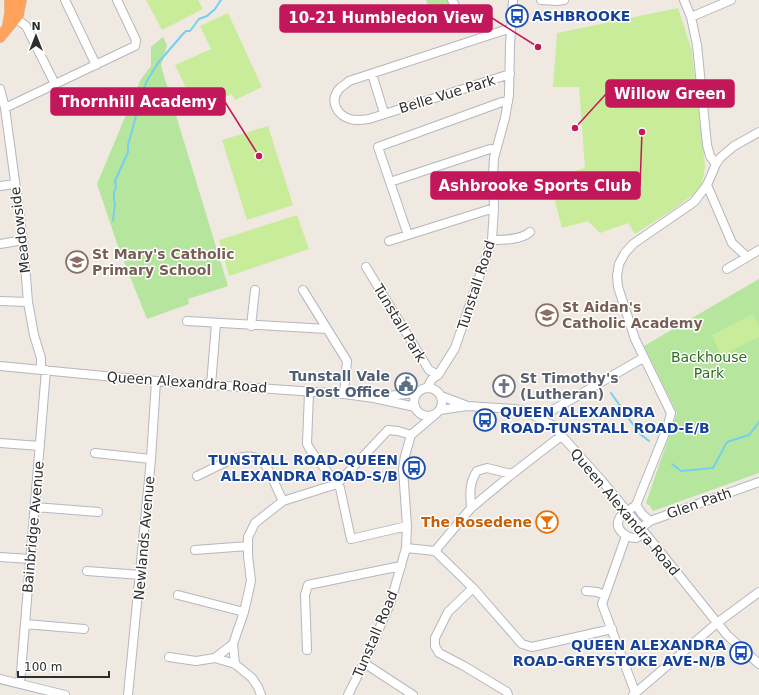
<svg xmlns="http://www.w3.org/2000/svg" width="759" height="695" viewBox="0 0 759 695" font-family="'DejaVu Sans',sans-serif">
<rect width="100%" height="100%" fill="#efe9e1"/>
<path fill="#b6e59e" d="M 426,0 L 448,0 L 456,16 L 436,24 Z
M 163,37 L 167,45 L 161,66 L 228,286 L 188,299 L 189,304 L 147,319 L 119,249 L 97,184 L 141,79 L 151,66 L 151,47 Z
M 759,279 L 759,473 L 653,511 L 650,506 L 646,503 L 677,413 L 644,346 Z"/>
<path fill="#c9ec9a" d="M 146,0 L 198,0 L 203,9 L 162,30 Z
M 678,8 L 692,51 L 705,166 L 702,185 L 697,192 L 671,211 L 635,234 L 628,223 L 600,233 L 588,221 L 562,228 L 549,179 L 585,168 L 579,87 L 553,87 L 557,33 Z
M 228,13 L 262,87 L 235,100 L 232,94 L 196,109 L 175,65 L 211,49 L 200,26 Z
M 268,126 L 293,205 L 247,220 L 222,140 Z
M 297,215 L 309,249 L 229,276 L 219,240 Z
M 753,314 L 759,326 L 759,337 L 721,356 L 712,335 Z"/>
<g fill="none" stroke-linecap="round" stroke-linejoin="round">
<path stroke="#75cff0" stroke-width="2" d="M 113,221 L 115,204 L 114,200 L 114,192 L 116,187 L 115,181 L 128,152 L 128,145 L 138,109 L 139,99 L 148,79 L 158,63 L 183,34 L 186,31 L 190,31 L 199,19 L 207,16 L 215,9 L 221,0
M 611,393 L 639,433 L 649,441
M 672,464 L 681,471 L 713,468 L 727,442 L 749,435 L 759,422"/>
<g stroke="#b4b7c1" stroke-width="10">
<path id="minor" d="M 65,0 L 96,65
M 452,0 L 461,18
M 541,0 L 557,1 L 564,0
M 684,0 L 691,17 L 697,45 L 707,145 L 710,156 L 716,164
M 691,17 L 731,0
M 15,18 L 26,26 L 55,84
M 372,74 L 384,113
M 510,74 L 369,119 C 362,120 356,121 350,119 C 337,115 329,101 339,89 C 342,86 346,84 349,81 L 511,28
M 0,89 L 5,108 L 23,240 L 28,302 L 34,335 L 41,358 L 41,370
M 5,108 L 135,46 L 136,40 L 117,0
M 390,182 L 490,149 L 496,150
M 707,185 L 732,243 L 747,257
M 0,186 L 15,184
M 408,235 L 378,147 L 502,102 L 508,102
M 492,240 C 503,240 521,240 530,232
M 389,241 L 494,208
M 0,244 L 23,240
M 366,267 L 429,370 L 438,375
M 727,269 L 759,250
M 303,290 L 347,361 L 344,394
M 0,301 L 28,302
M 187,321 L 327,329
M 251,326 L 255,290
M 0,366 L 156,381 L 344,394 L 374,398 L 415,407
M 211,385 L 216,324
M414 402a14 14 0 1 1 28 0a14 14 0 1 1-28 0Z
M 427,388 L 432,379 L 438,375 L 455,348 L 492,240 L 494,208 L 493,175 L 494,158 L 505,118 L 509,95 L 510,45 L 513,0
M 309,392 L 307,444 L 311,451 L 340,488 L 351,539 L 407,526
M 441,396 L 465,405
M 378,397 L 417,393
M 440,410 L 467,406 L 514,409 L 525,411 L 552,425 L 602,481 L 645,533 L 727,635 L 759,664
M 539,418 L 643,358
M 0,443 L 40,446
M 95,453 L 151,459
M 197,476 C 213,469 248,446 263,462 C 269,468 278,492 283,501
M 636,505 L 642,514 L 650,521
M 35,507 L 98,512
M 471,508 C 470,494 469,483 477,471 L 487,468 L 512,474
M 641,528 L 650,521 L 759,482
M 645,533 L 636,538 C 626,538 613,529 620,517 C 624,512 631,509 636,505 L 667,428 L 671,413 L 635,339 L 618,287 L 617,276 L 619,264 L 625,253 L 633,244 L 694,202 L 707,185 L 716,164 L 720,158 L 734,146 L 759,132
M 626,536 L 602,604 L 635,692
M 406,548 L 435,551 L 473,588 L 522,644 L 532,647 L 612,629
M 195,550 L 248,546
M 435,551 L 471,508 L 512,474 L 561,436
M 0,557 L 30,559
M 87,571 L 141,575
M 473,588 L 448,612 L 435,638 L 435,646 L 439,653 L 464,666 L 507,692 L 508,695
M 586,591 L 597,592 L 605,595
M 178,595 L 244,612
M 25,624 L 84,629
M 233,644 L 235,664
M 307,650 L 305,595 L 308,585 L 401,566
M 169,657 L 196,661 L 215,658 L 235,664 L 252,678 L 258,687 L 261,695
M 215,658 L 233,644 L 244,612 L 251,581 L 248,556 L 248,537 L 255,523 L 283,501 L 337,484 L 388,430 L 398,431 L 411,435
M 364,663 L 413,695
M 0,679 L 65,695
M 20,684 L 46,370
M 128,695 L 151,459 L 156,381
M 348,695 L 364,663 L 390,604 L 406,548 L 407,526 L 403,469 L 405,456 L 411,435 L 437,413
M 633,695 L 717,623 L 759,592"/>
</g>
<g stroke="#c9c9c9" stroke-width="12">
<path id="highway" d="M 8,25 L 10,13 L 10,0
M 0,37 L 18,15 L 21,0"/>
</g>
<use href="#minor" stroke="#fff" stroke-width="8"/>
<use href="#highway" stroke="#ffa35c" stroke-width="11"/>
</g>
<defs>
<g id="bus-ring" transform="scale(1.15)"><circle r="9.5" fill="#fff" stroke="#1a4fb4" stroke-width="1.5"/><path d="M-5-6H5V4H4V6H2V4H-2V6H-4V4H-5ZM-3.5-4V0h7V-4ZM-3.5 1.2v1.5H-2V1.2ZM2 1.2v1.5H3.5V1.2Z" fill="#1a4fb4"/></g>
<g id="school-ring" transform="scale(1.15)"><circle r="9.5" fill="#fff" stroke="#8d6e63" stroke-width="1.5"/><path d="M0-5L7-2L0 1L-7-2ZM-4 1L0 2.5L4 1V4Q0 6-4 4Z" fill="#8d6e63"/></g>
<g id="civic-ring" transform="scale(1.15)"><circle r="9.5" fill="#fff" stroke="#5c6f8a" stroke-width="1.5"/><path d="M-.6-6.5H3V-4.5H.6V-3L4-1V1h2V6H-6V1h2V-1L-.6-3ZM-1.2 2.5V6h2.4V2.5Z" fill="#5c6f8a"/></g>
<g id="church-ring" transform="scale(1.15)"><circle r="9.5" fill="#fff" stroke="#6b7280" stroke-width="1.5"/><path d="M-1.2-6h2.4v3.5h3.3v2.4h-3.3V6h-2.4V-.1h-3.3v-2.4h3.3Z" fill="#6b7280"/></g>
<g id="bar-ring" transform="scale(1.15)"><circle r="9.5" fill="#fff" stroke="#e8710a" stroke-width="1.5"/><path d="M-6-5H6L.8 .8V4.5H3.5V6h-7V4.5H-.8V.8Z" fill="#e8710a"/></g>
</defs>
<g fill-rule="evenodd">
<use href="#bus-ring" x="517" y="16"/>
<use href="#school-ring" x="77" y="262"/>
<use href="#school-ring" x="547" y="315"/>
<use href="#civic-ring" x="406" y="384"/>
<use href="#church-ring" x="504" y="386"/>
<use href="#bus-ring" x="485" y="420"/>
<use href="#bus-ring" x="414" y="468"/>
<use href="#bar-ring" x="547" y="522"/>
<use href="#bus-ring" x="741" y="653"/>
</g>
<g text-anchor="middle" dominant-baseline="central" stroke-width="3" stroke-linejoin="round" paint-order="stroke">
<g font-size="14" font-weight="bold" fill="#164399" stroke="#fff" text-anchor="start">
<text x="532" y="16">ASHBROOKE</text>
<text x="500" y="412">QUEEN ALEXANDRA<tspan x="500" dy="16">ROAD-TUNSTALL ROAD-E/B</tspan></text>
<text x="398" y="460" text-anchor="end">TUNSTALL ROAD-QUEEN<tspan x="398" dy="16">ALEXANDRA ROAD-S/B</tspan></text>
<text x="726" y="645" text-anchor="end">QUEEN ALEXANDRA<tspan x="726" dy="16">ROAD-GREYSTOKE AVE-N/B</tspan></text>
</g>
<g font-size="14" fill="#2e2e2e" stroke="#fff">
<text transform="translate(447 94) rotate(-17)">Belle Vue Park</text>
<text transform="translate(20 230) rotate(-97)">Meadowside</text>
<text transform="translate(476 285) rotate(-72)">Tunstall Road</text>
<text transform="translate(400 323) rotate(59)">Tunstall Park</text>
<text transform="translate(187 382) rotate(4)">Queen Alexandra Road</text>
<text transform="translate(699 503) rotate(-19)">Glen Path</text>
<text transform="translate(625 512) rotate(50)">Queen Alexandra Road</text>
<text transform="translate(33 527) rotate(-85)">Bainbridge Avenue</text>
<text transform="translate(144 538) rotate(-85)">Newlands Avenue</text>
<text transform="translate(375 634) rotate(-67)">Tunstall Road</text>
</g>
<g font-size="14" font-weight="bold" fill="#785e54" stroke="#fff" text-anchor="start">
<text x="92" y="254">St Mary's Catholic<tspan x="92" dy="16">Primary School</tspan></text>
<text x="562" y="307">St Aidan's<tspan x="562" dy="16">Catholic Academy</tspan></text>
</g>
<g font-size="14" fill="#2c6e1b" stroke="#fff">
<text x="709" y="357">Backhouse<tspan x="709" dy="16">Park</tspan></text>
</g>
<g font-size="14" font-weight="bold" fill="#4e5e75" stroke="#fff" text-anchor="end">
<text x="390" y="376">Tunstall Vale<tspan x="390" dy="16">Post Office</tspan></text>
</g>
<g font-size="14" font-weight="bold" fill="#5b616d" stroke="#fff" text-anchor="start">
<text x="520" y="378">St Timothy's<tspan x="520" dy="16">(Lutheran)</tspan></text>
</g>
<g font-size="14" font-weight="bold" fill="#c56008" stroke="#fff" text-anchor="end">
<text x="532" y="522">The Rosedene</text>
</g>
</g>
<path fill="none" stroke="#c2185b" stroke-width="1.5" d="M538 47L492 18M575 128L606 94M259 156L225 102M642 132L640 186"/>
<g fill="#c2185b" stroke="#fff" stroke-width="1.5">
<circle cx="538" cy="47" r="4"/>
<circle cx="575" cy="128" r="4"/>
<circle cx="259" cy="156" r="4"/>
<circle cx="642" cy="132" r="4"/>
</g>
<g fill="#c2185b" stroke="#c2185b" stroke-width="1.5">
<rect x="280" y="5" width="212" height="27" rx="4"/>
<rect x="606" y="80" width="128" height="27" rx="4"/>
<rect x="51" y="88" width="174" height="27" rx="4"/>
<rect x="431" y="172" width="209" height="27" rx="4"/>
</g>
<g font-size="15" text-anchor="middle" font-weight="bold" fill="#fff">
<text x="386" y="23">10-21 Humbledon View</text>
<text x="670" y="99">Willow Green</text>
<text x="138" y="107">Thornhill Academy</text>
<text x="535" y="191">Ashbrooke Sports Club</text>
</g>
<g transform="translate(36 36)" stroke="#ffffff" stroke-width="3" paint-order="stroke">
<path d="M0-3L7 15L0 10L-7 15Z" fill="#2e2e2e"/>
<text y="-6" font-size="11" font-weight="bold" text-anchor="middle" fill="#2e2e2e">N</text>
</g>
<path d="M18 671v6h91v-6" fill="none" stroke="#2e2e2e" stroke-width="2"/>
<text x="24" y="671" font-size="12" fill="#2e2e2e" stroke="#ffffff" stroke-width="3" paint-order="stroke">100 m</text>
</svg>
